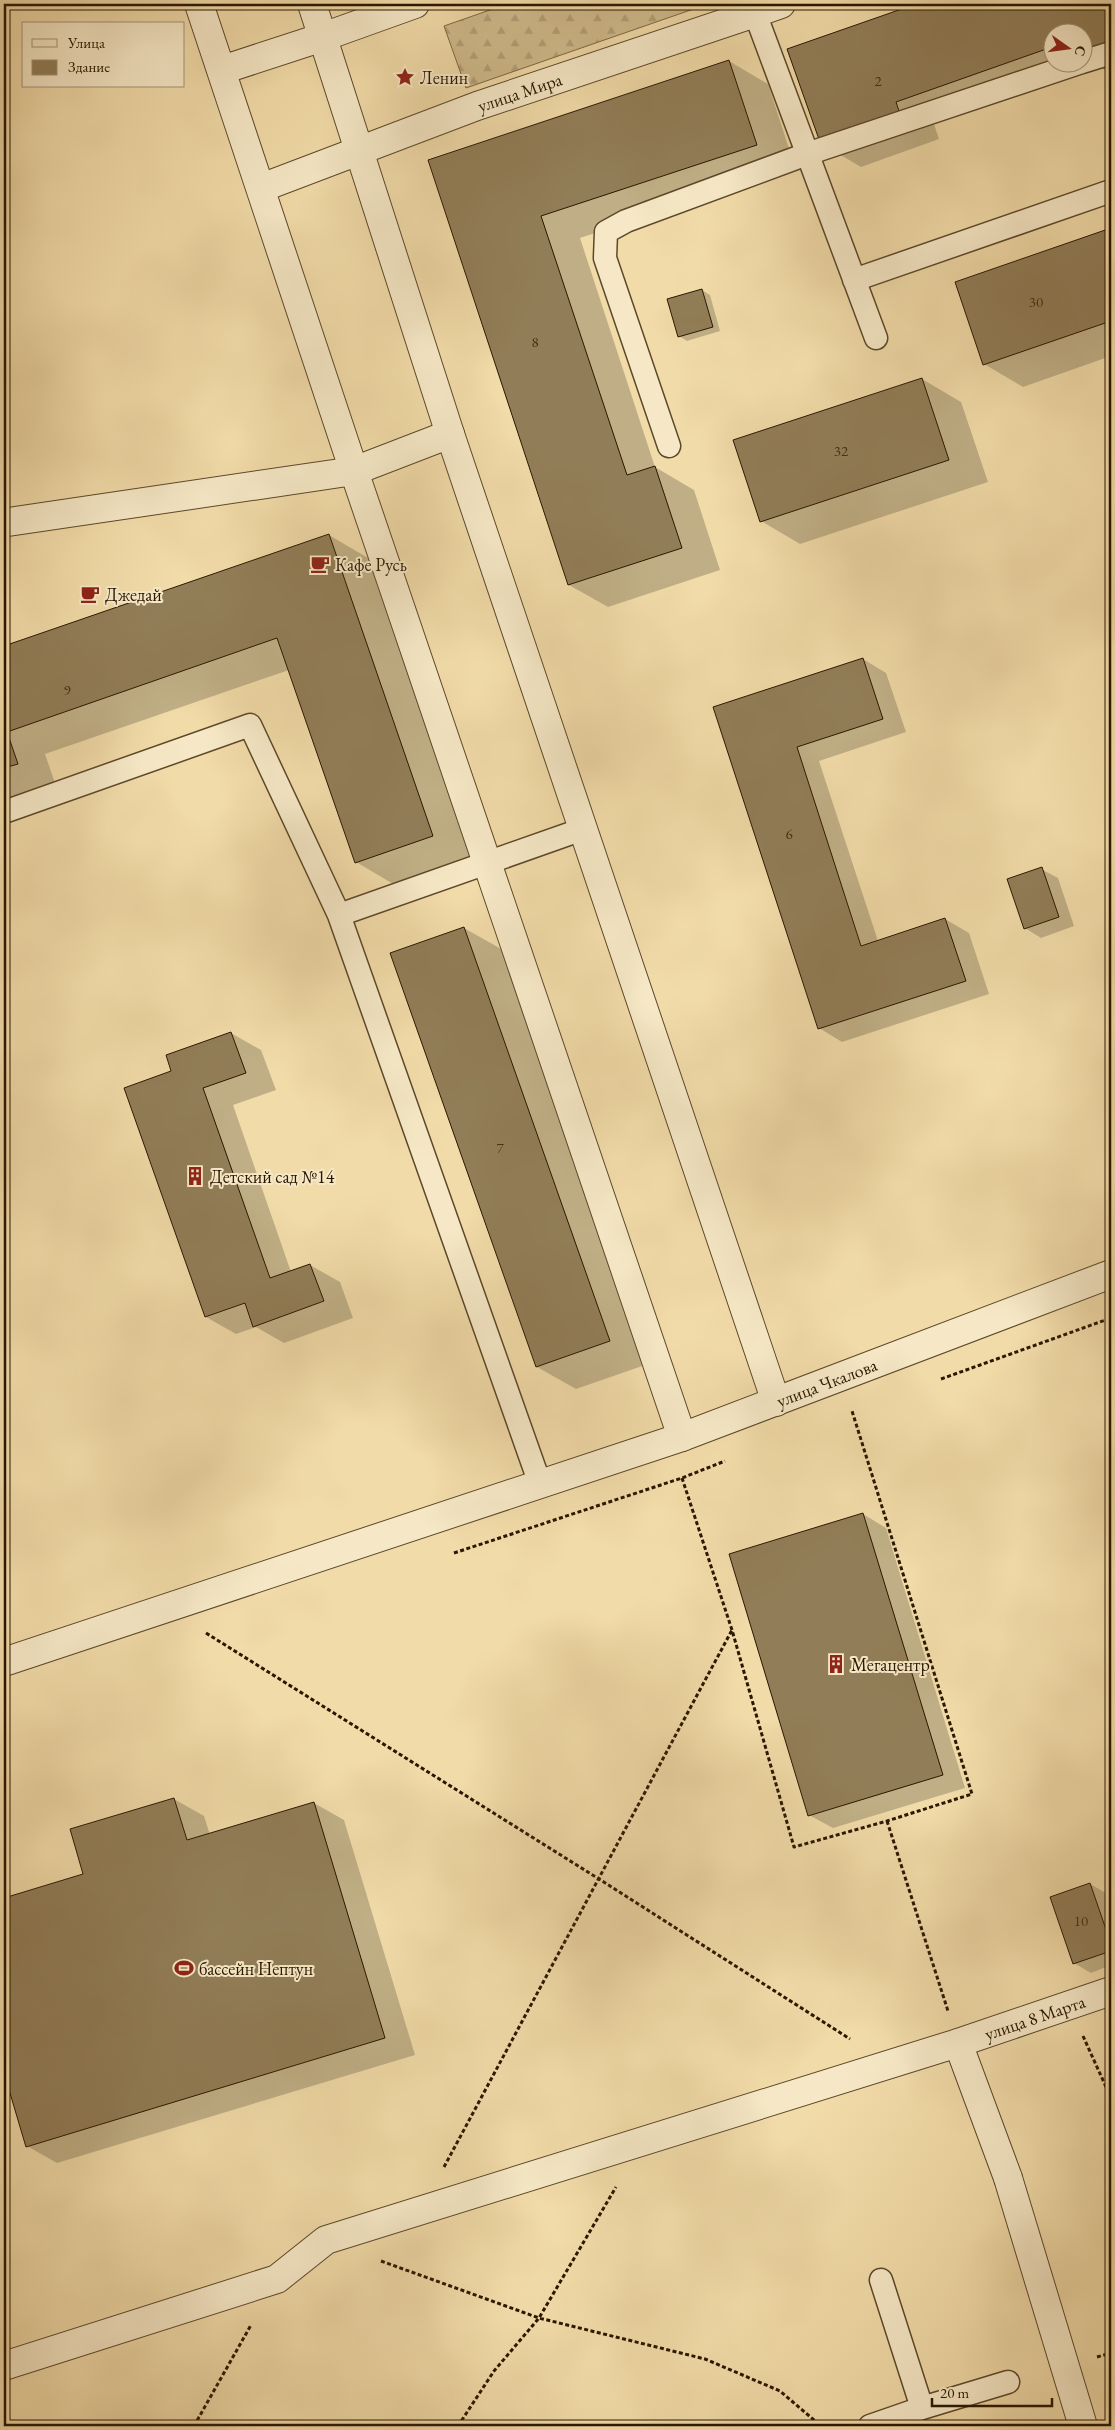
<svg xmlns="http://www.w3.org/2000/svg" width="1115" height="2430" viewBox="0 0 1115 2430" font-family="'EB Garamond',serif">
<defs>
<pattern id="forest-firs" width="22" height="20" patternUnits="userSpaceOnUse" patternTransform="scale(1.25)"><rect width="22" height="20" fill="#cfba8b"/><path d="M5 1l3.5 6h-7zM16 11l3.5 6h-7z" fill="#b29f76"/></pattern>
</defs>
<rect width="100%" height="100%" fill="#f1dba8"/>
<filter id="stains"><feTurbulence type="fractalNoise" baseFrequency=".004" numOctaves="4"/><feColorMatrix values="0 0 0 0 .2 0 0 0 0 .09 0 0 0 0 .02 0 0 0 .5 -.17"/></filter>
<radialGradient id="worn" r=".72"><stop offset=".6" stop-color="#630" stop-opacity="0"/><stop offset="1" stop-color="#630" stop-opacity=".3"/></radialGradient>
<path fill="url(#forest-firs)" stroke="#7c6846" d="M 507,4 L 708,4 L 466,88 L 444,26 Z"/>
<path fill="#0003" fill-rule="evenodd" d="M 920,4 L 1111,4 L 1111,74 L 1099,66 L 934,124 L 939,139 L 861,167 L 822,144 L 789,50 ZM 1052,32 L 1082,32 L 1082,62 L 1052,62 Z
M 729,61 L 768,84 L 795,167 L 580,238 L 655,467 L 694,490 L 720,570 L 608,607 L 569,585 L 430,160 Z
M 1111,229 L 1111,356 L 1023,387 L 984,364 L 956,283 Z
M 702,290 L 710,295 L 720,331 L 687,341 L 679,336 Z
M 922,379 L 961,402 L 988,482 L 800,544 L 761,521 Z
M 329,535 L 368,558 L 471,858 L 395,885 L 356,862 L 289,670 L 45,754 L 56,786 L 4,804 L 4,648 Z
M 863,659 L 886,673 L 906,732 L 819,761 L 878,941 L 945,919 L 969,933 L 989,994 L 842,1042 L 819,1028 L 715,707 Z
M 1041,869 L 1058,878 L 1074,926 L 1041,938 L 1025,928 Z
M 464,928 L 503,950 L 648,1364 L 576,1389 L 537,1367 Z
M 231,1033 L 261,1050 L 276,1090 L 233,1105 L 291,1272 L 310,1265 L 340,1282 L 353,1318 L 284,1343 L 256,1327 L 236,1334 L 206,1317 L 172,1071 Z
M 863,1514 L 886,1528 L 965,1788 L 833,1828 L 809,1815 Z
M 174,1799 L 204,1816 L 210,1835 L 314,1803 L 344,1820 L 415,2055 L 57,2163 L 27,2146 L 4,2069 L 4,1899 L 85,1875 Z
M 1090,1884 L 1106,1893 L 1111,1908 L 1111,1965 L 1091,1973 L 1074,1963 Z"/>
<path fill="#917d57" stroke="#2a1700" d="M 916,4 L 1111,4 L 1111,48 L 1082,58 L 1082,32 L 1052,32 L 1052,47 L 896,102 L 901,117 L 821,145 L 787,49 Z
M 729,60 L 757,145 L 541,216 L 627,475 L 655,466 L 682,548 L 568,585 L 428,160 Z
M 1111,228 L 1111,321 L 983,365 L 955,282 Z
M 702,289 L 713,327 L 678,337 L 667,299 Z
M 922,378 L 949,460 L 760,522 L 733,440 Z
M 329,534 L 433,836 L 355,863 L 277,638 L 7,732 L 18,764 L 4,768 L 4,646 Z
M 863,658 L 883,719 L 797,747 L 861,946 L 945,918 L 966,981 L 818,1029 L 713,707 Z
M 1042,867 L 1059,917 L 1024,929 L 1007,879 Z
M 464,927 L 610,1341 L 536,1367 L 390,953 Z
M 231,1032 L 246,1073 L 203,1088 L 270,1278 L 310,1264 L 324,1301 L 253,1327 L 245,1303 L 205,1317 L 124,1088 L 171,1071 L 166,1055 Z
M 863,1513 L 943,1775 L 808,1816 L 729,1554 Z
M 174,1798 L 187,1840 L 314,1802 L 385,2038 L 26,2147 L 4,2073 L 4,1898 L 83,1874 L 70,1829 Z
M 1090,1883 L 1111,1944 L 1111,1951 L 1073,1964 L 1050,1897 Z"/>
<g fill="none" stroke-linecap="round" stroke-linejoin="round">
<g stroke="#5c482a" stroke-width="25">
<path id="service" d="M 755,13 L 876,338
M 1082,62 L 1111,53
M 854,280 L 1111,191
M 669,446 L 605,258 L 606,232 L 626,221 L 807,154 L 1082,62
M 4,812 L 250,725 L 339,915 L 583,829
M 339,915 L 540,1484
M 881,2280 L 922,2408
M 870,2426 L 922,2408 L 1008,2382"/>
</g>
<g stroke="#5c482a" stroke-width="30">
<g id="pedestrian">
<path d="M 199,4 L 354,471"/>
<path d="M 312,4 L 450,434 L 776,1402"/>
<path d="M 323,37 L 415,4"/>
<path id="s1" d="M 261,188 L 477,106 L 755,13"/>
<path d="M 450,434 L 354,471 L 682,1437"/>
</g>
</g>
<g stroke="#5c482a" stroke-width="30">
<g id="minor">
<path d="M 752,4 L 755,13 L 781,4"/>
<path d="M 222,70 L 323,37"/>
<path d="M 8,522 L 354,471"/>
<path id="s2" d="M 4,1662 L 682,1437 L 1111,1274"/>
<path d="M 958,2043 L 1008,2178"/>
<path id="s3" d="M 4,2366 L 277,2279 L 326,2240 L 958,2043 L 1111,1991"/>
</g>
</g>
<path stroke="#2a1700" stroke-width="3" stroke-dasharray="4 2.5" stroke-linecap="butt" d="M 941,1379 L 1111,1318
M 682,1478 L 732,1630 L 794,1847 L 887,1821 L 972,1794 L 852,1411
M 454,1553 L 682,1478 L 725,1461
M 206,1633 L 599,1879 L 850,2039
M 887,1821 L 948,2011
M 1083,2036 L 1111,2098
M 444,2167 L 732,1630
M 381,2261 L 539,2318 L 705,2359 L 780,2391 L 821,2426
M 1097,2357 L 1111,2353
M 194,2426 L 251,2325
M 458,2426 L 494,2371 L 539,2318 L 616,2187"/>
<use href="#service" stroke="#f6e8c6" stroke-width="22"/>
<use href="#pedestrian" stroke="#f6e8c6" stroke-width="28"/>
<use href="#minor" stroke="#f6e8c6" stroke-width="28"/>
<g stroke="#5c482a" stroke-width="30" stroke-linecap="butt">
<path id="minor-bridge" d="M 1008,2178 L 1083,2426"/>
</g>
<use href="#minor-bridge" stroke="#f6e8c6" stroke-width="28"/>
</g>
<defs>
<g id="sight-bare" transform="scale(1.5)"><path d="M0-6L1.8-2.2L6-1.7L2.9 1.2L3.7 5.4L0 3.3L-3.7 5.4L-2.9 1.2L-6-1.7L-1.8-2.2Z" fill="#8f2418" stroke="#f6e8c6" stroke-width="2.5" paint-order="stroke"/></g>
<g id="cafe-bare" transform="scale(1.5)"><path d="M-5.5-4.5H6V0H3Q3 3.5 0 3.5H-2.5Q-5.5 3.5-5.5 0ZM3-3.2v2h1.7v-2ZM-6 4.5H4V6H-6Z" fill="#8f2418" stroke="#f6e8c6" stroke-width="2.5" paint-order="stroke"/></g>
<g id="building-bare" transform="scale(1.5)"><path d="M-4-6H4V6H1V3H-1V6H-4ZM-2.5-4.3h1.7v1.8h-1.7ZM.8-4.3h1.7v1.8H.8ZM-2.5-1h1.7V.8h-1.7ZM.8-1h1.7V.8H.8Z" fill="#8f2418" stroke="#f6e8c6" stroke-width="2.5" paint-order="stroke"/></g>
<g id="stadium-bare" transform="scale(1.5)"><path d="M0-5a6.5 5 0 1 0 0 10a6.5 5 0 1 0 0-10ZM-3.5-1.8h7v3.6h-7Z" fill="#8f2418" stroke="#f6e8c6" stroke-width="2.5" paint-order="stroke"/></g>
</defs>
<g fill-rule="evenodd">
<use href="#sight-bare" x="405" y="77"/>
<use href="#cafe-bare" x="320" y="564"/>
<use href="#cafe-bare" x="90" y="594"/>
<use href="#building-bare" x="195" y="1176"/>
<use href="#building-bare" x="836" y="1664"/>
<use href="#stadium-bare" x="184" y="1968"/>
</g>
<g text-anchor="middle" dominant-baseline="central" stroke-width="4" stroke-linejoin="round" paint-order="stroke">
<g font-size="15" fill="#443016">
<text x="878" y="80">2</text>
<text x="1036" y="301">30</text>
<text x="535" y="341">8</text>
<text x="841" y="450">32</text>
<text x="67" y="689">9</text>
<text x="789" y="833">6</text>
<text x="500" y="1147">7</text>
<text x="1081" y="1920">10</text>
</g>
<g font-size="18" fill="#2a1700" stroke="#f6e8c6" text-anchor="start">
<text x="420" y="77">Ленин</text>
<text x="335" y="564">Кафе Русь</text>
<text x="105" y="594">Джедай</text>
<text x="210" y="1176">Детский сад №14</text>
<text x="851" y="1664">Мегацентр</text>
<text x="199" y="1968">бассейн Нептун</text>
</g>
<g font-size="18" fill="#2a1700" stroke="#f6e8c6">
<text stroke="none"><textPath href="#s1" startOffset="276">улица Мира</textPath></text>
<text stroke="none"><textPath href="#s2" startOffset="869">улица Чкалова</textPath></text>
<text stroke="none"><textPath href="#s3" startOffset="1092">улица 8 Марта</textPath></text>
</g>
</g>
<rect width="1115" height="2430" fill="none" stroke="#f1dba8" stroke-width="20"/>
<rect x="5" y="5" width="1105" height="2420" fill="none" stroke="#2a1700" stroke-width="2.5"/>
<rect x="10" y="10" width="1095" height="2410" fill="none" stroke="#2a1700"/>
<rect x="22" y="22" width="162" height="65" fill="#f6e8c6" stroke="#a49477"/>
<rect x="32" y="39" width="25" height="8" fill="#f6e8c6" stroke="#a49477"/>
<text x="68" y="48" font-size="15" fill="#2a1700">Улица</text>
<rect x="32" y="60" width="25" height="15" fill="#917d57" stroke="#a49477"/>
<text x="68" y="72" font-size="15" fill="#2a1700">Здание</text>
<g transform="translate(1068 48) rotate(104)"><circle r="24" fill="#f6e8c6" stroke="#a49477"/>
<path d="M0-4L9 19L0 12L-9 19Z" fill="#8f2418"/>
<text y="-8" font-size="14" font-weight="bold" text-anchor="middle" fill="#2a1700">С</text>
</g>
<path d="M932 2398v8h120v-8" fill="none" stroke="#2a1700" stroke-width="2.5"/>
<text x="940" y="2398" font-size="15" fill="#2a1700" stroke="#f6e8c6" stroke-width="4" paint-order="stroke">20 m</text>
<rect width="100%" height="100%" filter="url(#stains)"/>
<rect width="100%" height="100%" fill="url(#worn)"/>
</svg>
